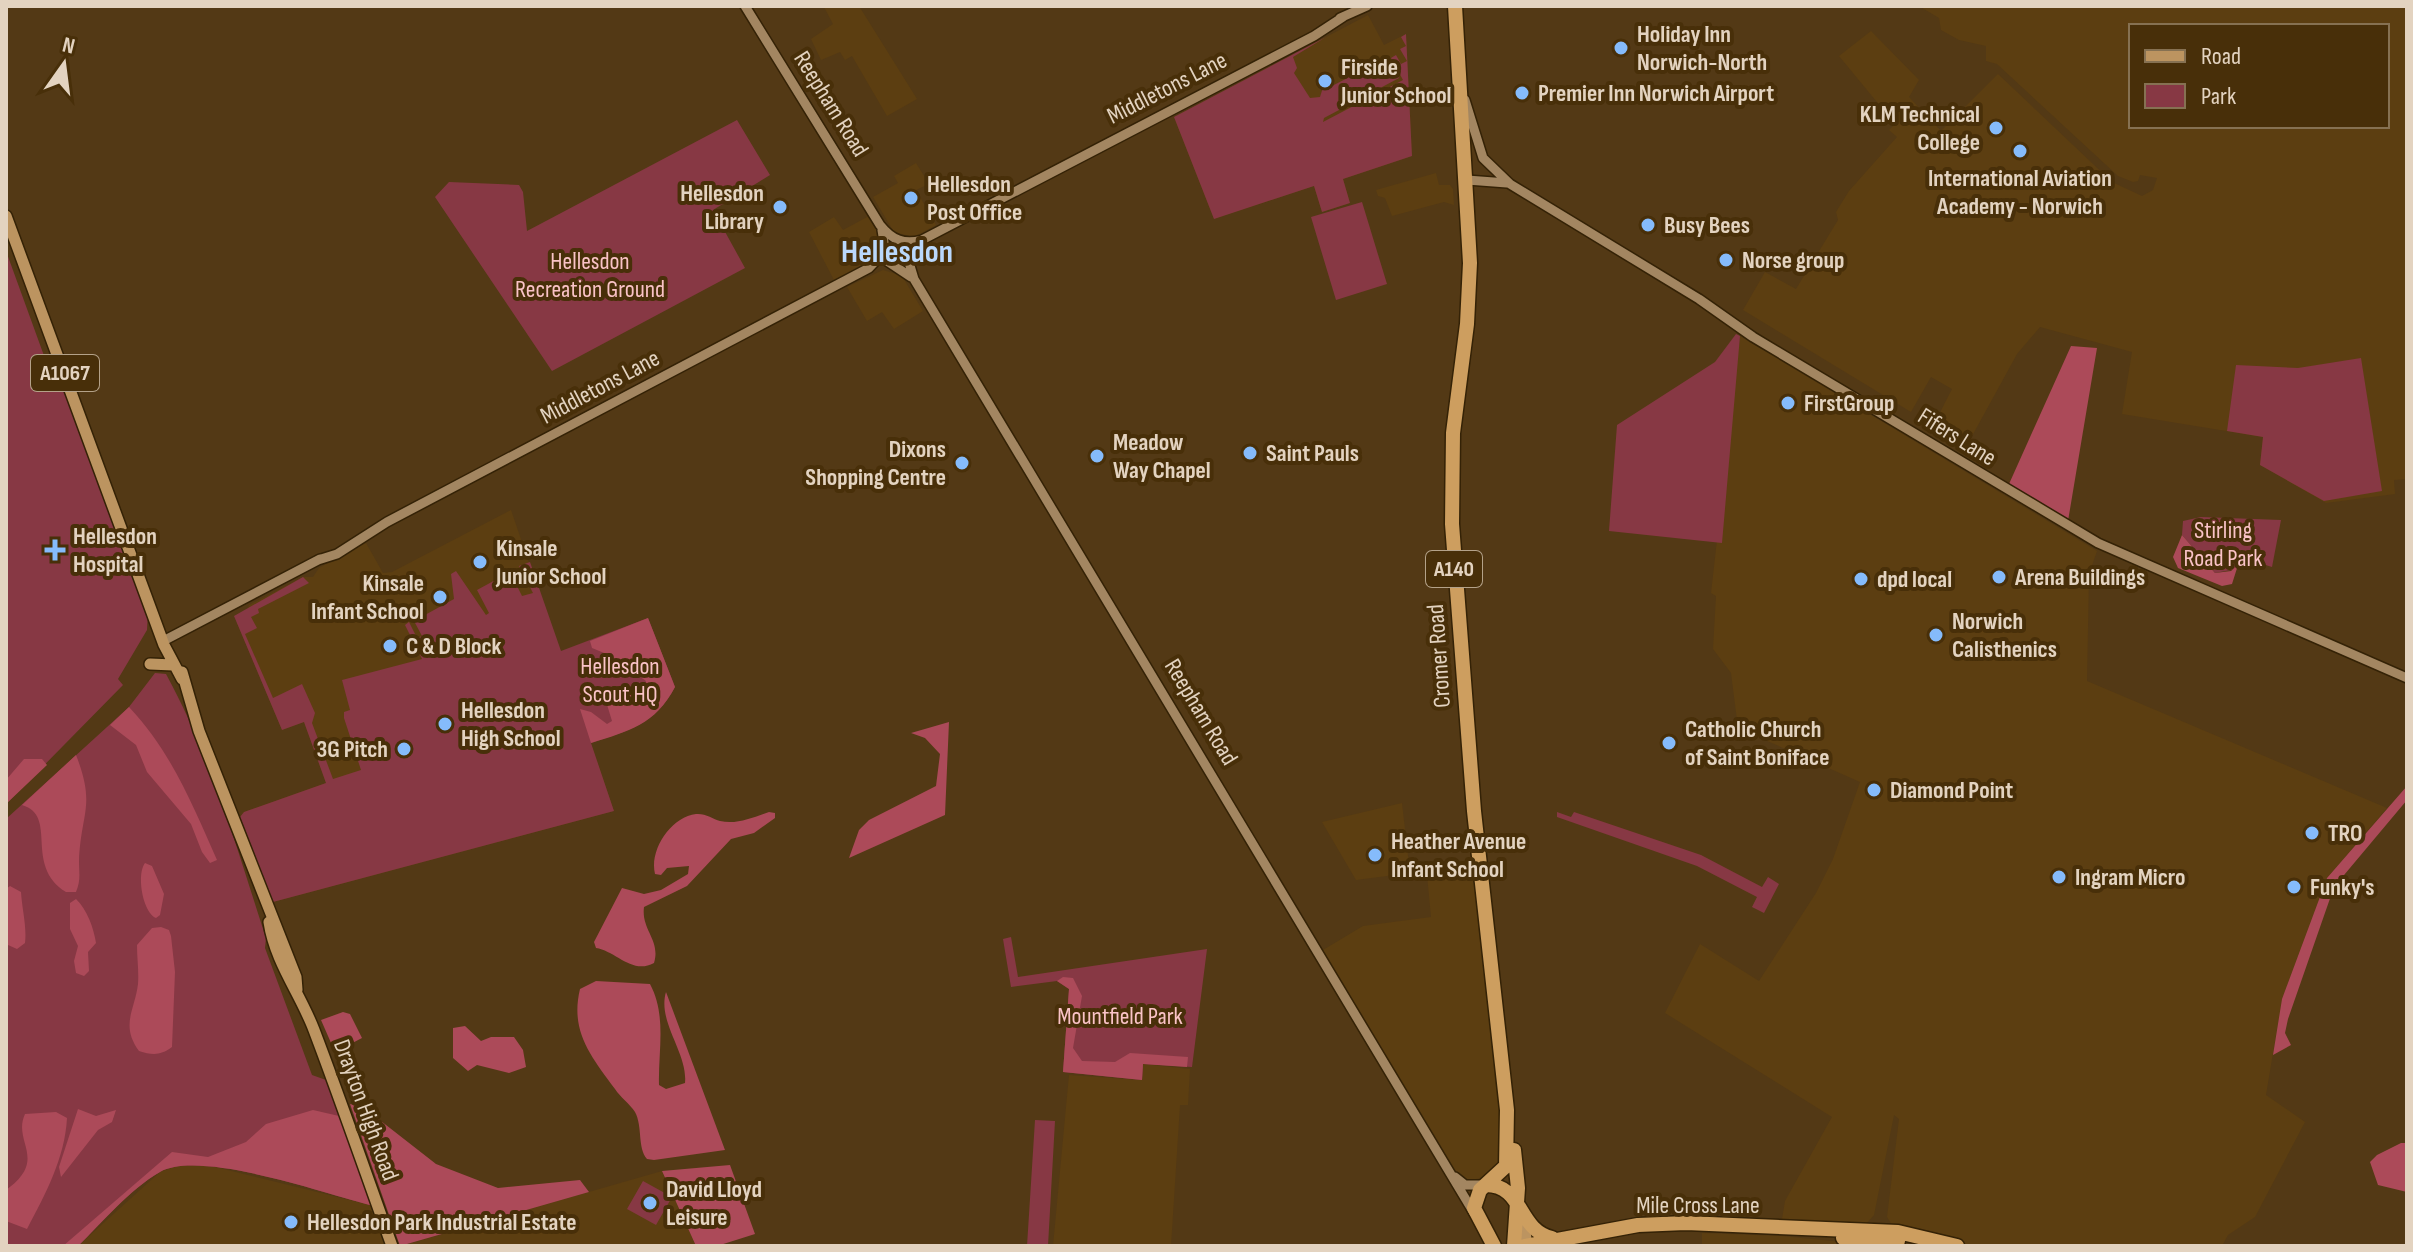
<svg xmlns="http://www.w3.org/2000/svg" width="2413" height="1252" viewBox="0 0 2413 1252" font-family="'Sofia Sans Condensed',sans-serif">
<rect width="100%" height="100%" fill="#533915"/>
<path fill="#5c3e11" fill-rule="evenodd" d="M 859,6 L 917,99 L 887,116 L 852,56 L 845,60 L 840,52 L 821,60 L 811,39 L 833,24 L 824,7 Z
M 1919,6 L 2407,6 L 2407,479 L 2394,480 L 2395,494 L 2326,503 L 2260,465 L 2263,437 L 2122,414 L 2132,352 L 2040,327 L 2017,354 L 1966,447 L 1932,428 L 1952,389 L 1931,377 L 1911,412 L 1743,310 L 1765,272 L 1796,289 L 1838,220 L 1836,212 L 1849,191 L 1897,137 L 1889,130 L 1895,124 L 1839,56 L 1871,31 L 1919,80 L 1909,97 L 1941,131 L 1998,74 L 2112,182 L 2142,196 L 2153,190 L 2157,178 L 2140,175 L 2138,181 L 2133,182 L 2118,176 L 1997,64 L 1986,61 L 1986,46 L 1959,40 L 1941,30 L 1939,18 ZM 2131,26 L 2387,26 L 2387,126 L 2131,126 Z
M 1368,15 L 1384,45 L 1406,34 L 1412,156 L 1343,179 L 1350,203 L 1322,212 L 1314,186 L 1214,219 L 1174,117 Z
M 916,163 L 929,184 L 916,190 L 936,225 L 914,237 L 894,232 L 873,197 L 898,183 L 894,176 Z
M 1436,173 L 1439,185 L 1450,185 L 1453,189 L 1454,205 L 1444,202 L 1392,216 L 1385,198 L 1378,196 L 1376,190 Z
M 869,216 L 881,239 L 875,260 L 835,282 L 809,232 L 834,217 L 843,230 Z
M 883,270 L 902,276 L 923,311 L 894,329 L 882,312 L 867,321 L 847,287 Z
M 1740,336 L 2097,551 L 2089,574 L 2087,681 L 2387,808 L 2327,878 L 2282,999 L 2266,1095 L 2305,1122 L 2255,1217 L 2228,1235 L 2222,1246 L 1966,1246 L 1925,1231 L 1892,1225 L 1887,1217 L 1899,1119 L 1894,1115 L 1874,1215 L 1867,1223 L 1782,1219 L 1785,1201 L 1832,1117 L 1665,1013 L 1700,944 L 1759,981 L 1816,893 L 1833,859 L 1860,782 L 1738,728 L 1731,673 L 1713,649 L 1716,596 L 1711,593 Z
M 511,510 L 614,811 L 273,902 L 240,817 L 244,812 L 326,783 L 304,722 L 282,730 L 237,623 L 244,620 L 249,605 L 303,577 L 313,577 L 319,568 L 366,543 L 383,573 L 392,572 Z
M 1402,803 L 1410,873 L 1356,880 L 1322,822 Z
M 1474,869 L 1500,1107 L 1500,1165 L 1489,1175 L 1470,1181 L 1460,1177 L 1454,1168 L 1323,950 L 1363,926 L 1431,917 L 1427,875 Z
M 1143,1064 L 1190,1069 L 1188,1105 L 1180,1105 L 1171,1246 L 1053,1246 L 1069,1075 L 1141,1080 Z
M 199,1163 L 374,1206 L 386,1246 L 78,1246 L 160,1172 L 179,1165 Z
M 662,1171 L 696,1246 L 401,1246 Z
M 1702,1233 L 1781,1236 L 1885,1246 L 1702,1246 Z"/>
<path fill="#873844" d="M 1406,34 L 1412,156 L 1343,179 L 1350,203 L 1322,212 L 1314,186 L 1214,219 L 1174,117 L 1326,37 L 1293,57 L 1297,68 L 1294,73 L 1310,98 L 1320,97 L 1324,84 L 1328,88 L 1371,66 L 1368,60 L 1383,63 L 1387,57 L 1399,78 L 1324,118 L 1323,122 L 1403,80 L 1391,58 L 1396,55 L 1401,64 L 1407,61 L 1400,49 L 1406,46 L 1401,37 Z
M 737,120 L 770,175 L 713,210 L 745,268 L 552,371 L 435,197 L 449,182 L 519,185 L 523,192 L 527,231 Z
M 1362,202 L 1387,284 L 1336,300 L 1311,217 Z
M 6,251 L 51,375 L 61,380 L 148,611 L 147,630 L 118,679 L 123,685 L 6,804 Z
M 1736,334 L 1740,336 L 1722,543 L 1609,531 L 1617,425 L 1715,362 Z
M 2361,358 L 2382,491 L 2324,501 L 2260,465 L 2263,437 L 2227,431 L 2236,365 L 2298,368 Z
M 2201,517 L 2281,520 L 2272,567 L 2246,559 L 2236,569 L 2215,573 L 2182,535 L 2183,521 Z
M 530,562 L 561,651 L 648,618 L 675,687 C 655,725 629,730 591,743 L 614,811 L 273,902 L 240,817 L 244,812 L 326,783 L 304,722 L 282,730 L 234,616 L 303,577 L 309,583 L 258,609 L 259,613 L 251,617 L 257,628 L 245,634 L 273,698 L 302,684 L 315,713 L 312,723 L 333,779 L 361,770 L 344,718 L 344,712 L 350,710 L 342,680 L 422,659 L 405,625 L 409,622 L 417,638 L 422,636 L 414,621 L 454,599 L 451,574 L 456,571 L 486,615 L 489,613 L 477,590 L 510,572 L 522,596 L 533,593 L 519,566 Z
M 155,673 L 166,674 C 211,756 237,849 266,938 L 265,948 L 312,1075 L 326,1080 L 374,1206 C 326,1194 200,1149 160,1172 C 129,1190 103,1222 78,1246 L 6,1246 L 6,819 L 129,707 Z
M 1557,812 L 1571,817 L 1574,812 L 1701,855 L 1762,887 L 1768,877 L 1779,884 L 1764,913 L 1752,907 L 1757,897 L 1697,866 L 1557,817 Z
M 1011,937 L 1018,977 L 1207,949 L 1192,1067 L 1143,1064 L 1142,1080 L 1063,1072 L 1069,989 L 1057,981 L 1011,987 L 1003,939 Z
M 1035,1120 L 1055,1121 L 1048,1246 L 1027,1246 Z
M 643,1181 L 672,1197 L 656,1225 L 627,1209 Z"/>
<path fill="#ac4a59" d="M 2071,346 L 2097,348 L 2068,521 L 2009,484 Z
M 2182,535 L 2215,573 L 2231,571 L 2238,565 L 2232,584 L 2222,586 L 2178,568 L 2173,557 Z
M 648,618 L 675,687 C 655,725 629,731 591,743 L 580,709 L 591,712 L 607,724 L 612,721 L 605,698 L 606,688 L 613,687 L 640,695 L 646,681 L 628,668 L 595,674 L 599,664 L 609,655 L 592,648 L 590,641 Z
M 129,707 C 171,751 193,806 217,860 L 210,863 L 202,852 L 191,824 L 147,772 L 136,745 L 110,725 Z
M 949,722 L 945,815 L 849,858 L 859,830 L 869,820 L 936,786 L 940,754 L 925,738 L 911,733 Z
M 76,755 C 96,806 81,812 79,861 C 79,873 81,880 76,892 L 66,892 C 23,865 59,816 22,805 Z
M 24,759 L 42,759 L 47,765 L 6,804 L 6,780 Z
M 2407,786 L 2407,800 L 2334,887 L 2288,1019 L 2285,1033 L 2291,1045 L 2273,1055 L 2282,999 L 2327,878 Z
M 769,812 L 775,813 L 775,818 L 754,833 L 731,839 L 687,886 L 644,907 C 641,930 661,940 654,963 C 632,975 616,951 596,948 L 594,942 L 622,888 L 644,894 L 661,890 L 688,874 L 689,866 L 667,868 L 661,875 L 655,874 C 649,850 671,817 696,814 C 705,813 713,819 720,821 C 737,825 754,817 769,812 Z
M 145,863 L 152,866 L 164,894 L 160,915 L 156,918 C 143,913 136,875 145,863 Z
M 10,886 L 21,892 C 22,909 27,927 25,943 L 17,949 L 8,945 L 6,939 L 6,889 Z
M 76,899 C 87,909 94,929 96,943 L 88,952 L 89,971 L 84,976 L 76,973 L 74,961 L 78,946 L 70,929 L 70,903 Z
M 161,927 L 169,930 L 171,936 L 175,972 L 172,1047 C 160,1056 152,1055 139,1051 C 120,1025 135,1010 138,984 C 139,972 137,958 137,945 L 152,928 Z
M 1063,977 L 1073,978 L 1082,996 L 1073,1048 L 1082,1061 L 1115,1062 L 1130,1053 L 1188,1057 L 1187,1067 L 1143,1064 L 1142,1080 L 1063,1072 L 1069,989 L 1057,981 Z
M 596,981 L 650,984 C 667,1016 658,1051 659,1085 L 666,1089 L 685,1083 C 688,1053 657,1022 666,992 L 725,1150 L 654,1160 L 647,1159 C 637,1147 643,1127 635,1112 C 630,1104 620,1097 615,1089 C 590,1055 570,1031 580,989 Z
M 343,1012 L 350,1014 L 362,1038 L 335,1052 L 321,1020 Z
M 465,1026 L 481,1041 L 491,1037 L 514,1037 L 523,1050 L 526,1067 L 509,1073 L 477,1065 L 468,1071 L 453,1058 L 453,1028 Z
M 350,1104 L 363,1107 L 436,1164 L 498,1188 L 580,1180 L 589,1192 L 400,1246 Z
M 78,1109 L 96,1116 L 116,1110 L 112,1122 L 98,1130 L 61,1177 L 59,1167 Z
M 313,1110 L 339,1116 L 374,1206 C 326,1194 200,1149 160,1172 C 129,1190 103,1222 78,1246 L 63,1246 L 172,1152 L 208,1157 L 246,1142 L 266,1124 Z
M 56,1112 L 67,1118 C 65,1158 45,1195 27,1229 L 6,1221 L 6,1190 C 49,1159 12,1142 25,1114 Z
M 2401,1143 L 2407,1143 L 2407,1192 L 2378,1185 L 2370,1162 L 2377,1155 Z
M 730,1165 L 755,1234 L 717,1246 L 696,1246 L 662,1171 Z"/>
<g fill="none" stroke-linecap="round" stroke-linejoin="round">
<g stroke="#342206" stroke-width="12">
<path id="minor" d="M 745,6 L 880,225 C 892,240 904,245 922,240 L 1314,36 L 1343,17
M 1340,18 L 1367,6
M 1465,100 L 1483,158 L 1510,184 L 1699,299 L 1753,337 L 2098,543 L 2407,678
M 1467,180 L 1507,183
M 882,230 L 887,261 L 911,277
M 922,240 L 908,259 L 914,279 L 1474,1213
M 318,560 L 337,554 L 387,522 L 869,268 L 884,252
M 167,639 L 320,559
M 1455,1177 L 1465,1185 L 1486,1185"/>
</g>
<g stroke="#342206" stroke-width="14">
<path id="major" d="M 6,216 L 164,645 L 182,679
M 150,664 L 173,665
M 182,672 L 199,731 L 296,977 L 297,990
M 269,922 C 275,962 300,993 314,1030 C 341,1101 366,1174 392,1246
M 1523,1217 L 1527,1246"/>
</g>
<g stroke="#342206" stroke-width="17">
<path id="highway" d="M 1455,6 L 1470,263 L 1467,324 L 1453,433 L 1452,524 L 1474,811 L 1507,1110 L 1506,1166 L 1480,1190 L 1474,1208 L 1494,1246
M 1486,1185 C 1524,1185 1517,1230 1552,1238
M 1843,1238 L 1898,1241
M 1514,1246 L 1518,1188 L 1514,1150
M 1525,1246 L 1638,1225 L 1686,1223 L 1898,1232 L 1957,1246"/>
</g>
<use href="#minor" stroke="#a38661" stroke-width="9"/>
<use href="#major" stroke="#bc9460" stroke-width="11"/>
<use href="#highway" stroke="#cd9e5f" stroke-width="14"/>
</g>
<g fill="#85bbfb" stroke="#482f09" stroke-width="3">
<circle cx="1621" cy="48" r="8"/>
<circle cx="1325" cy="81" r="8"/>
<circle cx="1522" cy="93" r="8"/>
<circle cx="1996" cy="128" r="8"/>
<circle cx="2020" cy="151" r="8"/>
<circle cx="911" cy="198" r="8"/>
<circle cx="780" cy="207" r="8"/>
<circle cx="1648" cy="225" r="8"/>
<circle cx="1726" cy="260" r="8"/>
<circle cx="1788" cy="403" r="8"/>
<circle cx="1250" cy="453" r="8"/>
<circle cx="1097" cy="456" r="8"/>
<circle cx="962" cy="463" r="8"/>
<path d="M51 538h8v8h8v8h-8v8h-8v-8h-8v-8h8z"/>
<circle cx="480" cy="562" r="8"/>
<circle cx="1999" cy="577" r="8"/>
<circle cx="1861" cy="579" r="8"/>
<circle cx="440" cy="597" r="8"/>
<circle cx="1936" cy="635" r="8"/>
<circle cx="390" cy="646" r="8"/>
<circle cx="445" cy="724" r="8"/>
<circle cx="1669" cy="743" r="8"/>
<circle cx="404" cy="749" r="8"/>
<circle cx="1874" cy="790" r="8"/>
<circle cx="2312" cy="833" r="8"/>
<circle cx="1375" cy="855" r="8"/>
<circle cx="2059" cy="877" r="8"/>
<circle cx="2294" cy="887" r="8"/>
<circle cx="650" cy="1203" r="8"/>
<circle cx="291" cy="1222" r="8"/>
</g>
<g text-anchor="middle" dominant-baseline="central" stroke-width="8" stroke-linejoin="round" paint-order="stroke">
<g fill="#482f09" stroke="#b4a289" stroke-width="2">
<rect x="31" y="355" width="68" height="36" rx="6"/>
<rect x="1426" y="551" width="56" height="36" rx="6"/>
</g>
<g font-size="22" font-weight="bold" fill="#e3d3c0">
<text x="65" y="373">A1067</text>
<text x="1454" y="569">A140</text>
</g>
<g font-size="24" font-weight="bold" fill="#e3d3c0" stroke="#482f09" text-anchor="start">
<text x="1637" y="34">Holiday Inn<tspan x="1637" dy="28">Norwich-North</tspan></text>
<text x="1341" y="67">Firside<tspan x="1341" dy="28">Junior School</tspan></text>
<text x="1538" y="93">Premier Inn Norwich Airport</text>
<text x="1980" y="114" text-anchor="end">KLM Technical<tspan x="1980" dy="28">College</tspan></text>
<text x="2020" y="178" text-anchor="middle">International Aviation<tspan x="2020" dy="28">Academy - Norwich</tspan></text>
<text x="927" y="184">Hellesdon<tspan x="927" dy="28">Post Office</tspan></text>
<text x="764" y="193" text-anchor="end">Hellesdon<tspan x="764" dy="28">Library</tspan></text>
<text x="1664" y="225">Busy Bees</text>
<text x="1742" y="260">Norse group</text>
<text x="1804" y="403">FirstGroup</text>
<text x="1113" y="442">Meadow<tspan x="1113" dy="28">Way Chapel</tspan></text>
<text x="946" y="449" text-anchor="end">Dixons<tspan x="946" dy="28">Shopping Centre</tspan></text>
<text x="1266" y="453">Saint Pauls</text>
<text x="73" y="536">Hellesdon<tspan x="73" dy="28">Hospital</tspan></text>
<text x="496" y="548">Kinsale<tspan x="496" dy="28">Junior School</tspan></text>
<text x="2015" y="577">Arena Buildings</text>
<text x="1877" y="579">dpd local</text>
<text x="424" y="583" text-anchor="end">Kinsale<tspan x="424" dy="28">Infant School</tspan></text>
<text x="1952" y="621">Norwich<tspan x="1952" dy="28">Calisthenics</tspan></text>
<text x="406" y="646">C &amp; D Block</text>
<text x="461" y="710">Hellesdon<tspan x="461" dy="28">High School</tspan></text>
<text x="1685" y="729">Catholic Church<tspan x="1685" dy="28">of Saint Boniface</tspan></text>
<text x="388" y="749" text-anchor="end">3G Pitch</text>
<text x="1890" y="790">Diamond Point</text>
<text x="2328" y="833">TRO</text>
<text x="1391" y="841">Heather Avenue<tspan x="1391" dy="28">Infant School</tspan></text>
<text x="2075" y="877">Ingram Micro</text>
<text x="2310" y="887">Funky's</text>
<text x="666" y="1189">David Lloyd<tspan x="666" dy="28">Leisure</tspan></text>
<text x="307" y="1222">Hellesdon Park Industrial Estate</text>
</g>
<g font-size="24" fill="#e3d3c0" stroke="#482f09">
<text transform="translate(1167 88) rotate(-27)">Middletons Lane</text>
<text transform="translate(831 104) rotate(58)">Reepham Road</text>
<text transform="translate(600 387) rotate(-28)">Middletons Lane</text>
<text transform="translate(1957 437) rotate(32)">Fifers Lane</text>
<text transform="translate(1439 656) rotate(-94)">Cromer Road</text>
<text transform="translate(1201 712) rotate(59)">Reepham Road</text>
<text transform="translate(366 1110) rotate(70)">Drayton High Road</text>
<text x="1698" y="1205">Mile Cross Lane</text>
</g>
<g font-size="24" fill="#fac3c7" stroke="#482f09">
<text x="590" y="261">Hellesdon<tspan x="590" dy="28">Recreation Ground</tspan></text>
<text x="2223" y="530">Stirling<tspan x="2223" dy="28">Road Park</tspan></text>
<text x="620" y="666">Hellesdon<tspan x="620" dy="28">Scout HQ</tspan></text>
<text x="1120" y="1016">Mountfield Park</text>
</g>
<g font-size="32" font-weight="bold" fill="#bad8fc" stroke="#482f09">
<text x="897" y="252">Hellesdon</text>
</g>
</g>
<rect width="2413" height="1252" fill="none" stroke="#e3d3c0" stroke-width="16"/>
<rect x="2129" y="24" width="260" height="104" fill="#482f09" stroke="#867152" stroke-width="2"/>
<rect x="2145" y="50" width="40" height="12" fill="#bc9460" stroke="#867152" stroke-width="2"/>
<text x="2201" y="64" font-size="24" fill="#e3d3c0">Road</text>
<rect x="2145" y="84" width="40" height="24" fill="#873844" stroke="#867152" stroke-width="2"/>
<text x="2201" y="104" font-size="24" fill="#e3d3c0">Park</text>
<g transform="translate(64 64) rotate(14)" stroke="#482f09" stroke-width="6" paint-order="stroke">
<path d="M0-6L14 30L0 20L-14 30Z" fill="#e3d3c0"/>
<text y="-12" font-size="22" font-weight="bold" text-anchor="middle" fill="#e3d3c0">N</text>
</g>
</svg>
